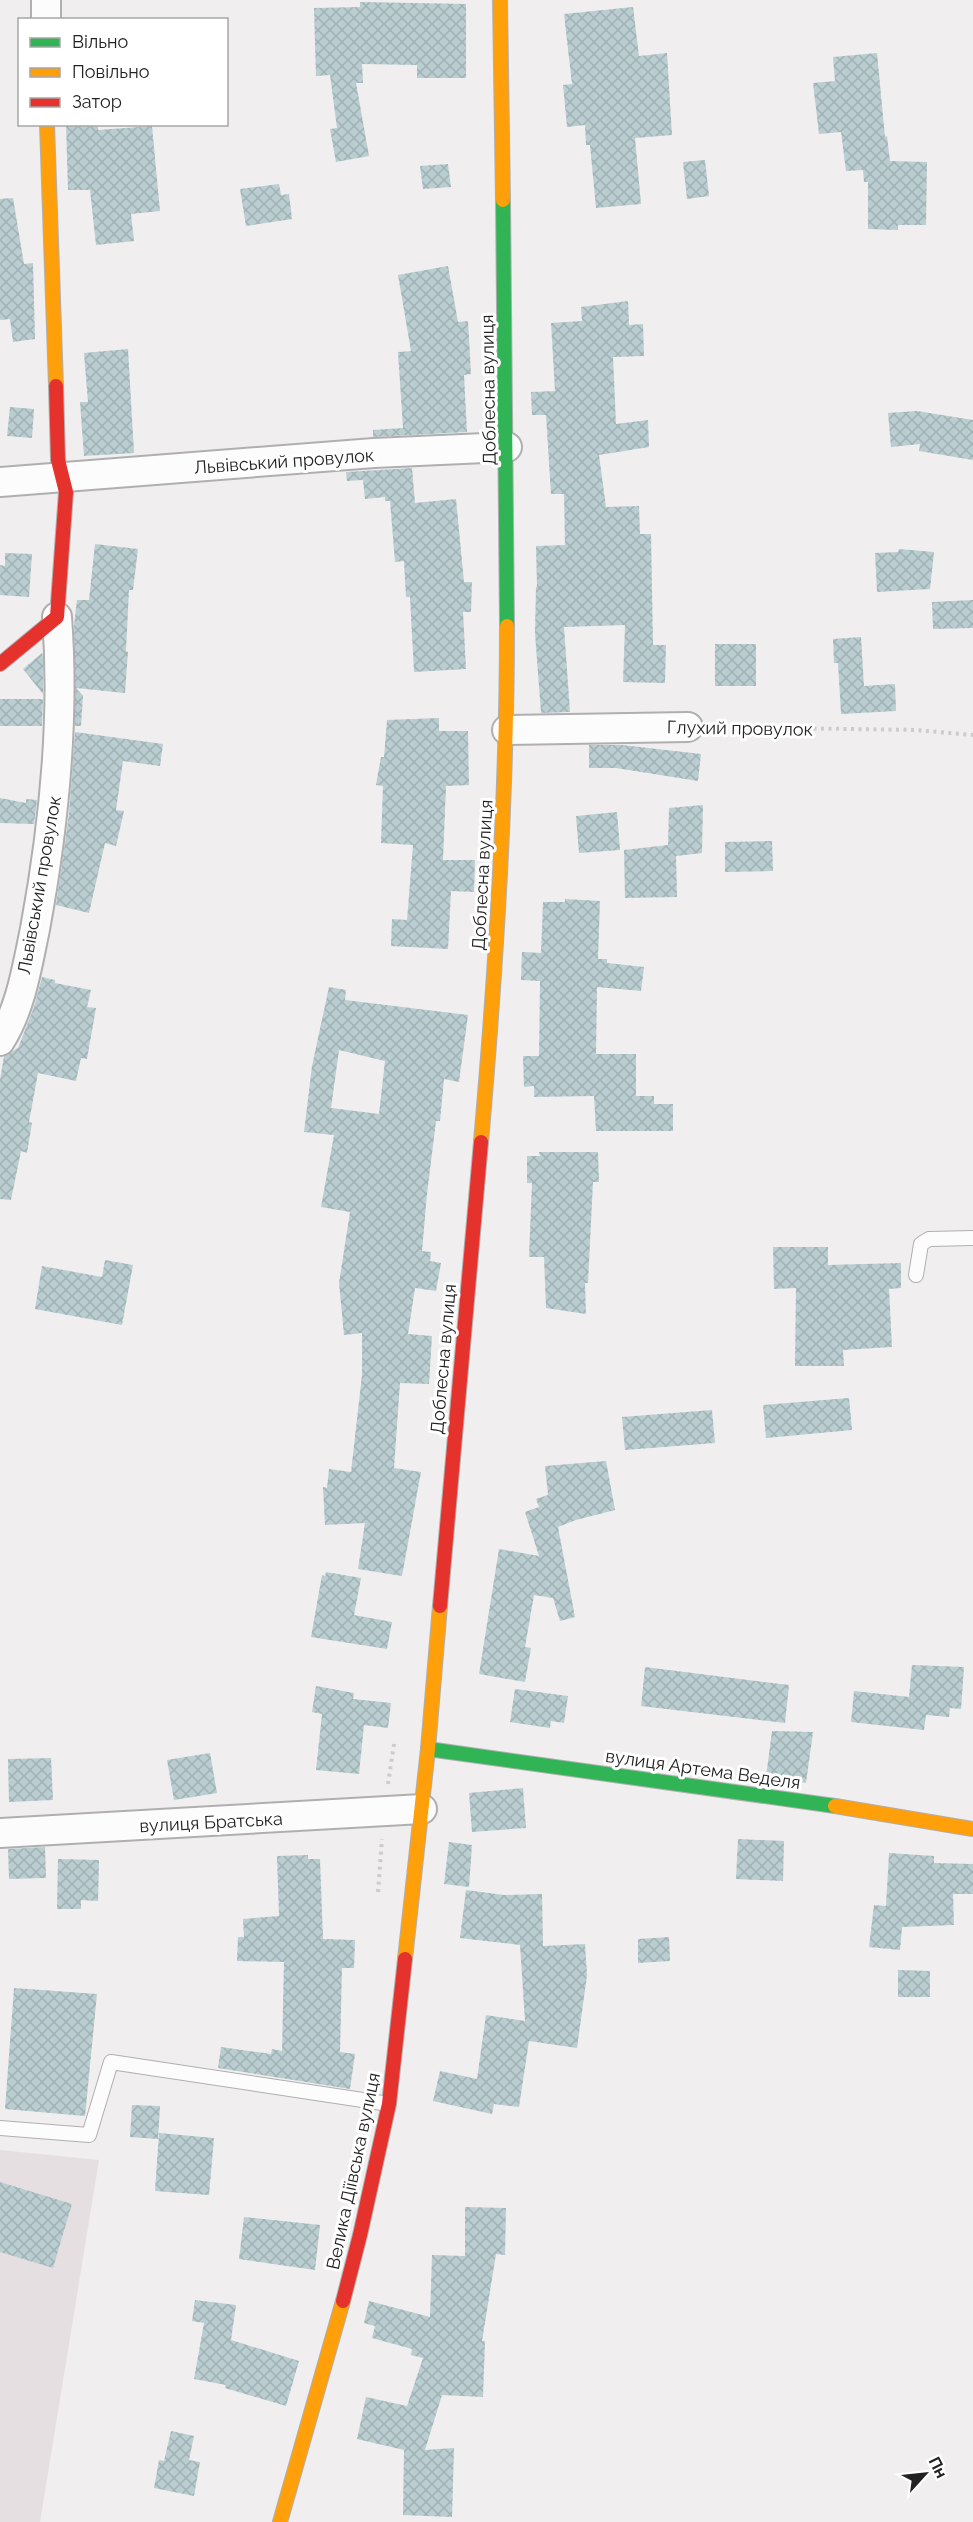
<svg xmlns="http://www.w3.org/2000/svg" width="973" height="2522" viewBox="0 0 973 2522" font-family="Raleway,sans-serif">
<defs>
<pattern id="building-cross-hatch" width="8" height="8" patternUnits="userSpaceOnUse" patternTransform="scale(1.5)"><rect width="8" height="8" fill="#baced2"/><path d="M0 0l8 8M0 8l8-8" fill="none" stroke="#a0b1b4"/></pattern>
</defs>
<rect width="100%" height="100%" fill="#f0eeef"/>
<path fill="#e6dfe2" d="M 0,2150 L 99,2160 L 40,2522 L 0,2522 Z"/>
<path fill="url(#building-cross-hatch)" fill-rule="evenodd" d="M 360,2 L 466,4 L 466,78 L 417,78 L 417,65 L 362,64 L 363,83 L 356,83 L 369,156 L 336,162 L 330,129 L 337,128 L 330,75 L 316,76 L 314,8 L 360,7 Z
M 633,7 L 639,56 L 667,53 L 672,135 L 635,138 L 641,204 L 596,208 L 590,145 L 586,145 L 585,125 L 567,127 L 563,85 L 572,84 L 564,14 Z
M 877,53 L 885,137 L 887,136 L 890,161 L 927,162 L 926,225 L 898,225 L 898,230 L 868,229 L 868,182 L 864,182 L 863,170 L 846,171 L 841,132 L 819,134 L 813,83 L 835,81 L 833,57 Z
M 66,124 L 98,124 L 98,130 L 152,126 L 160,211 L 131,214 L 134,241 L 96,245 L 90,190 L 68,190 Z
M 705,160 L 709,196 L 687,199 L 683,162 Z
M 448,164 L 451,187 L 423,189 L 420,166 Z
M 279,184 L 281,195 L 289,194 L 292,219 L 246,226 L 240,189 Z
M 13,198 L 24,264 L 33,263 L 35,339 L 13,342 L 10,319 L 0,320 L 0,199 Z
M 448,266 L 458,322 L 468,321 L 471,374 L 464,375 L 467,432 L 373,437 L 373,430 L 403,428 L 398,352 L 411,351 L 398,275 Z
M 628,301 L 629,325 L 643,324 L 644,356 L 613,357 L 616,424 L 648,420 L 649,447 L 599,455 L 606,507 L 639,506 L 640,534 L 651,534 L 653,645 L 666,645 L 665,683 L 623,682 L 625,625 L 564,627 L 570,712 L 541,713 L 535,633 L 536,587 L 537,587 L 536,546 L 565,545 L 564,494 L 551,494 L 546,415 L 532,415 L 531,392 L 555,391 L 551,323 L 582,321 L 581,307 Z
M 128,349 L 134,453 L 84,456 L 80,402 L 88,402 L 84,353 Z
M 10,407 L 34,409 L 32,438 L 7,436 Z
M 917,411 L 973,420 L 973,460 L 919,451 L 920,444 L 891,447 L 888,413 Z
M 412,468 L 415,503 L 456,499 L 464,582 L 472,582 L 471,612 L 463,612 L 466,669 L 414,672 L 410,597 L 406,597 L 404,561 L 395,562 L 390,501 L 385,501 L 385,497 L 365,499 L 363,480 L 347,481 L 346,472 Z
M 95,544 L 138,549 L 133,590 L 129,590 L 126,651 L 128,652 L 125,693 L 76,688 L 83,696 L 81,726 L 75,726 L 74,625 L 77,600 L 89,600 Z
M 899,549 L 934,552 L 930,589 L 877,592 L 875,553 L 898,552 Z
M 5,553 L 32,554 L 29,597 L 0,595 L 0,565 L 5,566 Z
M 973,600 L 973,628 L 933,629 L 932,602 Z
M 861,637 L 864,686 L 895,684 L 896,711 L 841,714 L 838,663 L 834,663 L 833,639 Z
M 715,644 L 756,644 L 756,686 L 715,686 Z
M 42,653 L 43,657 L 43,694 L 23,669 Z
M 0,699 L 43,699 L 42,726 L 0,726 Z
M 439,718 L 439,731 L 468,731 L 469,785 L 446,786 L 443,860 L 475,860 L 474,892 L 451,891 L 448,949 L 391,946 L 392,919 L 407,920 L 413,845 L 381,843 L 383,786 L 376,785 L 381,757 L 384,757 L 387,720 Z
M 75,732 L 163,744 L 160,766 L 123,761 L 116,810 L 124,811 L 116,846 L 105,843 L 89,913 L 56,905 L 69,814 Z
M 589,745 L 622,745 L 701,754 L 698,781 L 616,768 L 589,768 Z
M 0,798 L 26,803 L 26,799 L 37,800 L 34,824 L 0,823 Z
M 703,805 L 702,853 L 676,856 L 677,897 L 625,898 L 624,850 L 668,845 L 669,808 Z
M 617,812 L 620,850 L 579,853 L 576,816 Z
M 772,841 L 773,871 L 725,872 L 725,842 Z
M 565,899 L 600,901 L 598,959 L 607,959 L 607,963 L 644,967 L 641,991 L 597,987 L 596,1054 L 636,1054 L 636,1096 L 654,1096 L 654,1104 L 673,1104 L 673,1131 L 596,1131 L 594,1096 L 534,1097 L 534,1086 L 524,1087 L 523,1056 L 539,1056 L 540,981 L 521,980 L 522,952 L 541,953 L 543,902 L 565,902 Z
M 42,977 L 55,980 L 55,983 L 91,990 L 87,1007 L 96,1008 L 87,1059 L 81,1058 L 76,1081 L 38,1073 L 29,1122 L 32,1123 L 27,1153 L 21,1151 L 11,1200 L 0,1199 L 0,1080 L 4,1056 L 18,1048 L 34,1007 Z
M 329,987 L 346,990 L 345,1000 L 468,1015 L 459,1082 L 444,1079 L 440,1121 L 436,1121 L 427,1194 L 422,1251 L 431,1252 L 430,1261 L 441,1263 L 436,1291 L 415,1288 L 408,1334 L 432,1336 L 429,1384 L 400,1383 L 394,1468 L 421,1472 L 402,1576 L 358,1569 L 365,1523 L 325,1525 L 323,1487 L 327,1488 L 329,1469 L 351,1472 L 362,1375 L 362,1333 L 344,1335 L 339,1283 L 350,1212 L 321,1207 L 334,1135 L 304,1132 L 312,1066 ZM 339,1050 L 385,1061 L 379,1114 L 331,1108 Z
M 539,1152 L 598,1152 L 599,1182 L 593,1182 L 588,1283 L 585,1283 L 586,1314 L 546,1308 L 544,1257 L 529,1257 L 532,1183 L 527,1183 L 527,1156 L 540,1156 Z
M 773,1247 L 828,1247 L 828,1265 L 901,1263 L 901,1288 L 889,1289 L 892,1347 L 843,1350 L 844,1366 L 795,1366 L 796,1288 L 774,1289 Z
M 105,1260 L 133,1265 L 122,1325 L 35,1309 L 42,1266 L 102,1277 Z
M 849,1398 L 852,1430 L 766,1438 L 763,1405 Z
M 712,1410 L 715,1443 L 625,1450 L 622,1417 Z
M 606,1461 L 615,1510 L 576,1520 L 558,1527 L 575,1617 L 560,1621 L 553,1598 L 534,1595 L 525,1647 L 531,1648 L 525,1682 L 479,1674 L 499,1549 L 539,1556 L 525,1512 L 539,1507 L 536,1499 L 548,1495 L 545,1466 Z
M 326,1572 L 361,1578 L 354,1615 L 392,1622 L 387,1649 L 311,1637 L 322,1575 L 325,1576 Z
M 912,1665 L 964,1667 L 961,1709 L 950,1708 L 949,1717 L 926,1715 L 924,1730 L 851,1722 L 854,1691 L 909,1697 Z
M 645,1667 L 789,1685 L 785,1723 L 641,1706 Z
M 316,1686 L 354,1693 L 353,1699 L 391,1703 L 388,1728 L 364,1725 L 359,1774 L 316,1770 L 322,1714 L 312,1712 Z
M 515,1689 L 568,1696 L 564,1723 L 551,1721 L 550,1728 L 510,1722 Z
M 772,1731 L 813,1732 L 806,1783 L 766,1777 Z
M 210,1753 L 217,1793 L 174,1800 L 167,1760 Z
M 51,1758 L 53,1800 L 9,1802 L 8,1759 Z
M 523,1788 L 526,1828 L 472,1832 L 469,1793 Z
M 738,1839 L 784,1841 L 783,1881 L 736,1879 Z
M 449,1842 L 472,1845 L 469,1887 L 444,1884 Z
M 45,1847 L 46,1878 L 9,1879 L 8,1849 Z
M 889,1853 L 934,1856 L 934,1863 L 973,1864 L 973,1894 L 953,1894 L 954,1925 L 902,1927 L 900,1950 L 869,1947 L 874,1905 L 886,1906 Z
M 308,1855 L 308,1859 L 320,1859 L 323,1939 L 355,1940 L 354,1968 L 342,1968 L 340,2052 L 355,2054 L 350,2089 L 218,2068 L 221,2047 L 271,2054 L 272,2049 L 282,2051 L 284,1962 L 237,1961 L 238,1937 L 244,1937 L 243,1919 L 279,1916 L 277,1856 Z
M 58,1859 L 99,1860 L 98,1901 L 81,1900 L 81,1909 L 57,1909 Z
M 466,1890 L 504,1895 L 542,1894 L 543,1946 L 585,1944 L 587,1975 L 577,2048 L 529,2041 L 519,2107 L 494,2104 L 492,2114 L 433,2101 L 440,2071 L 477,2079 L 486,2015 L 525,2021 L 520,1945 L 460,1938 Z
M 669,1937 L 670,1961 L 638,1963 L 638,1939 Z
M 898,1970 L 930,1971 L 930,1997 L 898,1997 Z
M 14,1988 L 97,1994 L 85,2116 L 5,2109 Z
M 132,2105 L 160,2106 L 158,2139 L 130,2137 Z
M 159,2133 L 214,2138 L 209,2195 L 155,2191 Z
M 0,2182 L 72,2204 L 53,2268 L 0,2252 Z
M 465,2207 L 506,2208 L 505,2255 L 496,2254 L 482,2341 L 485,2341 L 483,2397 L 442,2395 L 425,2450 L 454,2448 L 452,2517 L 403,2515 L 404,2450 L 357,2439 L 366,2397 L 407,2406 L 423,2358 L 411,2355 L 412,2349 L 372,2338 L 375,2326 L 364,2323 L 369,2301 L 430,2317 L 432,2255 L 465,2256 Z
M 244,2217 L 320,2225 L 315,2270 L 239,2259 Z
M 195,2300 L 236,2305 L 231,2340 L 299,2361 L 286,2406 L 225,2388 L 226,2385 L 194,2379 L 204,2323 L 192,2321 Z
M 171,2431 L 194,2436 L 189,2460 L 200,2462 L 194,2496 L 154,2488 L 159,2460 L 164,2461 Z"/>
<g fill="none" stroke-linecap="round" stroke-linejoin="round">
<g stroke="#b0afaf" stroke-width="16">
<path id="lane" d="M 916,1275 L 921,1244 L 929,1239 L 973,1238
M 0,2128 L 89,2135 L 111,2062 L 389,2104"/>
</g>
<g stroke="#b0afaf" stroke-width="32">
<path id="street" d="M 46,0 L 46,20
M 0,482 L 374,453 L 507,447
M 507,730 L 688,727
M 0,1041 C 21,1008 27,967 35,929 C 54,826 65,721 57,617
M 0,1833 L 422,1809"/>
</g>
<g stroke="#b0afaf" stroke-width="16">
<path id="fast" d="M 503,200 L 507,626
M 428,1749 L 835,1806"/>
</g>
<g stroke="#b0afaf" stroke-width="16">
<path id="slow" d="M 500,0 L 503,200
M 47,124 L 56,386
M 481,1142 C 496,970 507,798 507,626
M 835,1806 L 973,1829
M 405,1959 L 428,1749 L 440,1606
M 280,2522 L 343,2301"/>
</g>
<g stroke="#b0afaf" stroke-width="16">
<path id="jam" d="M 0,664 L 57,617 L 66,492 L 58,460 L 56,386
M 440,1606 L 481,1142
M 343,2301 L 360,2235 L 389,2104 L 405,1959"/>
</g>
<path stroke="#cdcccc" stroke-width="4" stroke-dasharray="3 4.5" stroke-linecap="butt" d="M 716,727 L 915,730 L 973,735
M 388,1784 L 394,1744
M 378,1892 L 382,1839"/>
<use href="#lane" stroke="#fdfcfd" stroke-width="14"/>
<use href="#street" stroke="#fdfcfd" stroke-width="28"/>
<use href="#fast" stroke="#30b455" stroke-width="14"/>
<use href="#slow" stroke="#ff9f0a" stroke-width="14"/>
<use href="#jam" stroke="#e5322d" stroke-width="14"/>
</g>
<g text-anchor="middle" dominant-baseline="central" stroke-width="6" stroke-linejoin="round" paint-order="stroke">
<g font-size="18" fill="#232222" stroke="#fff">
<text transform="translate(488 390) rotate(-91)">Доблесна вулиця</text>
<text transform="translate(284 461) rotate(-4)">Львівський провулок</text>
<text transform="translate(740 728) rotate(1)">Глухий провулок</text>
<text transform="translate(482 875) rotate(-87)">Доблесна вулиця</text>
<text transform="translate(39 885) rotate(-80)">Львівський провулок</text>
<text transform="translate(443 1359) rotate(-85)">Доблесна вулиця</text>
<text transform="translate(703 1769) rotate(8)">вулиця Артема Веделя</text>
<text transform="translate(211 1822) rotate(-3)">вулиця Братська</text>
<text transform="translate(353 2171) rotate(-78)">Велика Діївська вулиця</text>
</g>
</g>
<rect x="18" y="18" width="210" height="108" fill="#ffffff" stroke="#a7a7a7" stroke-width="1.5"/>
<rect x="30" y="38" width="30" height="9" fill="#30b455" stroke="#a7a7a7" stroke-width="1.5"/>
<text x="72" y="48" font-size="18" fill="#232222">Вільно</text>
<rect x="30" y="68" width="30" height="9" fill="#ff9f0a" stroke="#a7a7a7" stroke-width="1.5"/>
<text x="72" y="78" font-size="18" fill="#232222">Повільно</text>
<rect x="30" y="98" width="30" height="9" fill="#e5322d" stroke="#a7a7a7" stroke-width="1.5"/>
<text x="72" y="108" font-size="18" fill="#232222">Затор</text>
<g transform="translate(925 2474) rotate(63)" stroke="#ffffff" stroke-width="4.5" paint-order="stroke">
<path d="M0-4.5L10 22L0 15L-10 22Z" fill="#232222"/>
<text y="-9" font-size="16" font-weight="bold" text-anchor="middle" fill="#232222">Пн</text>
</g>
</svg>
